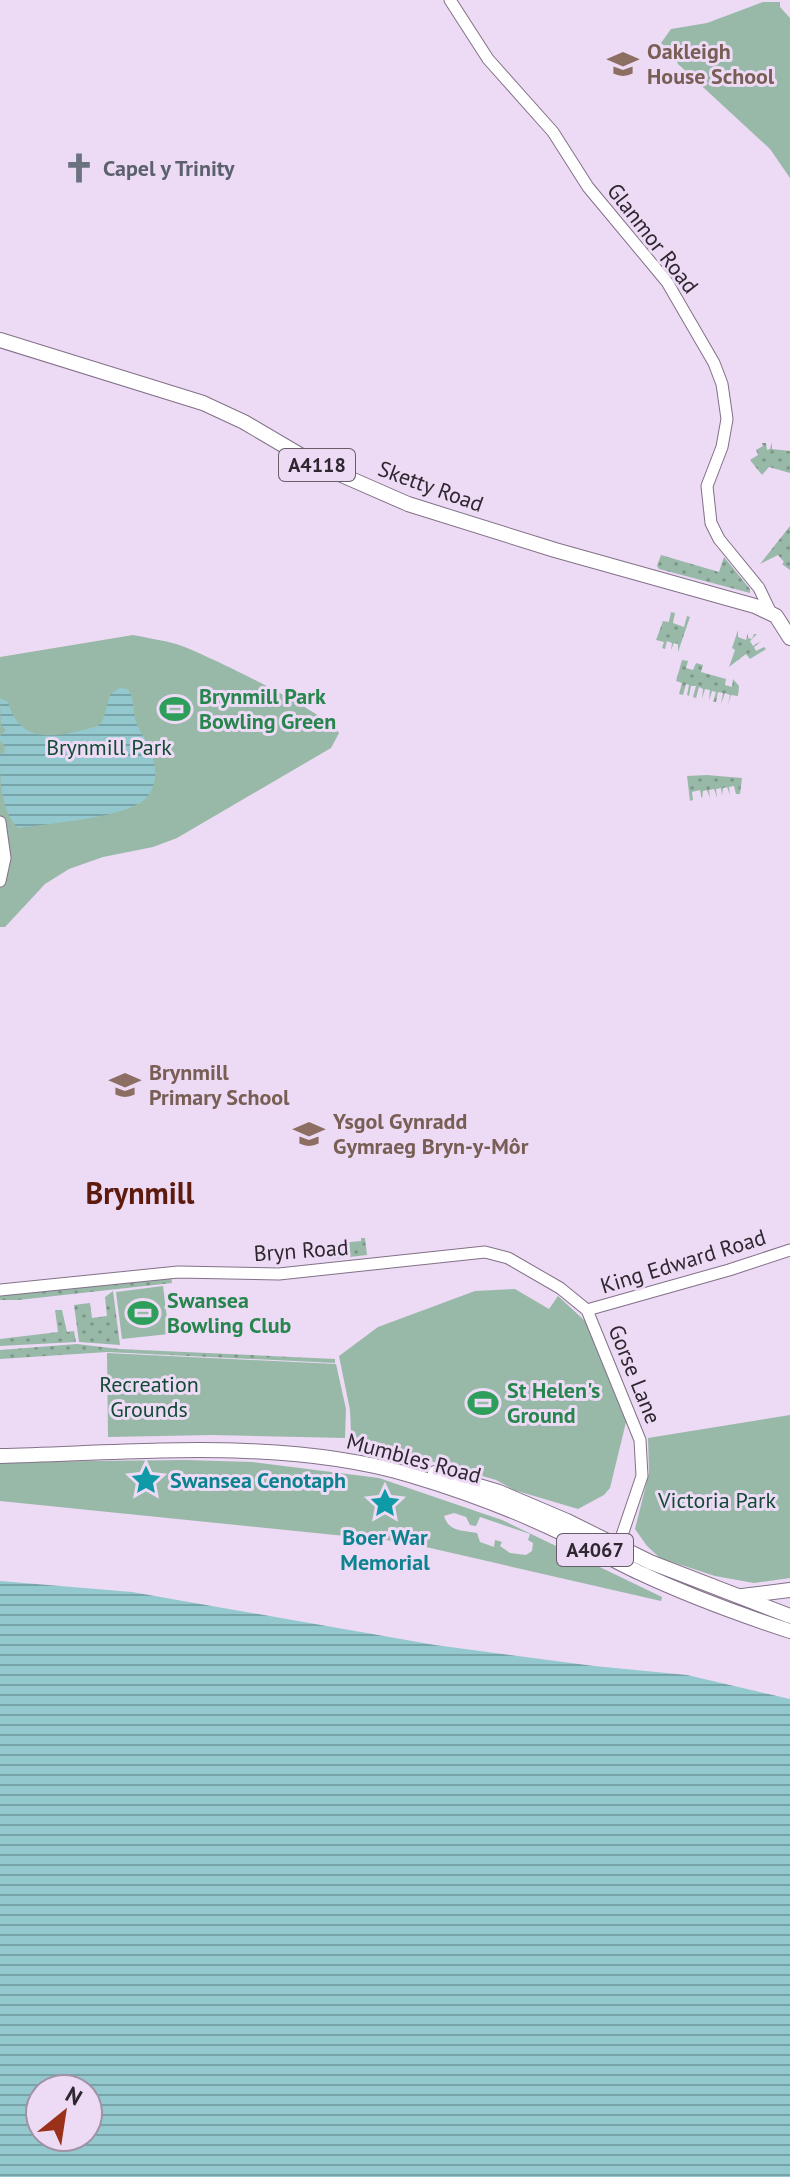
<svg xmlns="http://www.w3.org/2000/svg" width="790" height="2177" viewBox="0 0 790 2177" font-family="'PT Sans',sans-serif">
<defs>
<pattern id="grass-dots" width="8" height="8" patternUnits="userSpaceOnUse" patternTransform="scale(2)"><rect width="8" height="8" fill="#98b9a8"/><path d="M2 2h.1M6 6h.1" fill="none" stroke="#7c9689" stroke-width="1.8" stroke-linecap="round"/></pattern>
<pattern id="water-rules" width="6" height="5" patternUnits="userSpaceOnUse" patternTransform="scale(2)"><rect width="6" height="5" fill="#93c9ce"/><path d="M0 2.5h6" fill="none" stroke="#78a3a8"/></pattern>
</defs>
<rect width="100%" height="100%" fill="#eddaf5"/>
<path fill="url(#grass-dots)" d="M 772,442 L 772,449 L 790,451 L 790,473 L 769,467 L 762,475 L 750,460 L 758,455 L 756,450 L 763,446 L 762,443 L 766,443 L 767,450 L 770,449 Z
M 790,526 L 790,570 L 782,564 L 784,562 L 778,555 L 760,564 Z
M 661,555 L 719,572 L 724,557 L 750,589 L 750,593 L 659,569 L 657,566 Z
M 671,612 L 675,613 L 673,623 L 684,627 L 687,616 L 690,617 L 678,652 L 678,644 L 674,643 L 671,650 L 672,643 L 667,641 L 665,649 L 662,648 L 664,642 L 656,640 L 663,621 L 669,622 Z
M 738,630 L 738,637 L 746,640 L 748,633 L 748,638 L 752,639 L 754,634 L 757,634 L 750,641 L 753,646 L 761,641 L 754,647 L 756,651 L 764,647 L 766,649 L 750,659 L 746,654 L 729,667 L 735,650 L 732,648 Z
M 682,660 L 688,661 L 686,668 L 693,670 L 696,663 L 703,665 L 701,672 L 726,679 L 725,685 L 732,687 L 733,679 L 739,686 L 738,696 L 731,695 L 728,705 L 730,695 L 725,693 L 721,704 L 723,693 L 718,692 L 716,702 L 713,702 L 716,692 L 712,691 L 709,701 L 710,690 L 705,689 L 702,699 L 703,689 L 699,687 L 696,698 L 693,697 L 696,686 L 691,686 L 689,696 L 687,695 L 689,685 L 686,684 L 683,695 L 679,694 L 682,683 L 676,681 Z
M 707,775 L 742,778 L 740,794 L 736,794 L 734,786 L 729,787 L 730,795 L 727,787 L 723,788 L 722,796 L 721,788 L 716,789 L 717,797 L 714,789 L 709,790 L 710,798 L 707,790 L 703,791 L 702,799 L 700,790 L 692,792 L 693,800 L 690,801 L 687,776 Z
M 361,1238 L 365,1238 L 367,1255 L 332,1259 L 330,1244 L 361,1241 Z
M 171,1276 L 172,1283 L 18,1300 L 0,1300 L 0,1293 Z
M 113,1291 L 120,1345 L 79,1342 L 74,1305 L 90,1303 L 92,1318 L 107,1316 L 105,1297 Z
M 55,1310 L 62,1310 L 67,1332 L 74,1331 L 76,1342 L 0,1346 L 0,1339 L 58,1332 Z
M 77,1344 L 119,1349 L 335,1359 L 335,1363 L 107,1352 L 0,1359 L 0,1350 Z"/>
<path fill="#98b9a8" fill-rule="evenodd" d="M 763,2 L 780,2 L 780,7 L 790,18 L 790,178 L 770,149 L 678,64 L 673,54 L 661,43 L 671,29 L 707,23 Z
M 133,635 C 147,638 162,640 176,644 C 200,651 331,715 339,733 L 331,748 L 177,838 L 153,847 L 103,857 L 69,869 L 45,884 L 5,927 L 0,927 L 0,657 Z
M 163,1286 L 169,1334 L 122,1339 L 116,1292 Z
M 515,1289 L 549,1309 L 558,1296 L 585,1321 L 626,1422 L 610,1488 L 604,1495 L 578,1509 L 514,1490 L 496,1480 L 359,1440 L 351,1433 L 350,1410 L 339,1356 L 378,1327 L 475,1291 Z
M 107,1353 L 336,1364 L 346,1409 L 345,1438 L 212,1435 L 108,1437 Z
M 790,1415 L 790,1578 L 754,1583 L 715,1576 L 660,1558 L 647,1546 L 635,1529 L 649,1473 L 648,1438 Z
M 185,1460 L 252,1462 L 379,1478 L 502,1520 L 662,1597 L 661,1601 L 404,1542 L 0,1501 L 0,1462 ZM 454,1513 L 466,1517 L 470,1525 L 476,1526 L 480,1517 L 530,1534 L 528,1540 L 533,1543 L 532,1551 L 526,1555 L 510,1553 L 500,1546 L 502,1542 L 495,1540 L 494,1547 L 480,1542 L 477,1533 C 462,1530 449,1532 444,1516 Z"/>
<path fill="url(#water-rules)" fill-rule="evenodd" d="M 119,688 L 128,689 C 135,699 132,713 137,725 C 147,743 159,762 154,783 C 152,791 147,799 140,803 C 112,819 51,823 18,828 C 0,810 0,778 0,754 L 4,753 L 5,746 L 0,741 L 0,736 L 6,730 L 1,725 L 0,698 L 8,702 C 20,748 62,736 98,726 L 103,720 L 110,695 Z
M 0,1581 L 132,1592 L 435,1645 L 594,1666 L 687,1675 L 790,1699 L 790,2177 L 0,2177 ZM 88,2089 L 88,2137 L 40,2137 L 40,2089 Z"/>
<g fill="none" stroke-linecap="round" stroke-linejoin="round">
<g stroke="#827188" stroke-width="13">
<path id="minor" d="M 450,0 L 488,59 L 553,132 L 588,187 L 667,282 L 714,363 L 722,384 L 727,419 L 722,447 L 707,486 L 711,523 L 719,539 L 759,588 L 770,611
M 0,822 L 5,858 L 0,881
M 0,1290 L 178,1272 L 279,1274 L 485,1252 L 508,1258 L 560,1288 L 587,1310 L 640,1440 L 642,1476 L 618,1547
M 587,1310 L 729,1270 L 790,1250"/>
</g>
<g stroke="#827188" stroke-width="16">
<path id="major" d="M 0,340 L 203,403 L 244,422 L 312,462 L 408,504 L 555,550 L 755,606 L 776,616 L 790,638
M 0,1456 C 132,1453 282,1437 410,1475 C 464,1491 517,1511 568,1536 C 591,1547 614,1561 638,1572 C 687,1595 738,1614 790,1631
M 435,1473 L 499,1492 L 567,1521 L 650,1562 L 790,1616
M 742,1596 L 790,1590"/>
</g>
<use href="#minor" stroke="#fff" stroke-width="11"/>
<use href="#major" stroke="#fff" stroke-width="14"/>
</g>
<defs>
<g id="school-bare" transform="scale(2.4)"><path d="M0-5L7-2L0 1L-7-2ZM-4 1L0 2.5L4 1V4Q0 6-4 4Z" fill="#8d6e63" stroke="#eddaf5" stroke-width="2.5" paint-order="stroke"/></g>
<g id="church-bare" transform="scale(2.4)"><path d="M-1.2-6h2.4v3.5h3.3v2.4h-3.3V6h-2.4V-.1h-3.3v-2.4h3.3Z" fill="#6b7280" stroke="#eddaf5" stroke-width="2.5" paint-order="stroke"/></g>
<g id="stadium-bare" transform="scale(2.4)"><path d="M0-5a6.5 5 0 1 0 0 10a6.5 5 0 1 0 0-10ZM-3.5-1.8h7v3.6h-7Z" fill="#2e9e5b" stroke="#eddaf5" stroke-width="2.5" paint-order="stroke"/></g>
<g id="sight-bare" transform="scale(2.4)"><path d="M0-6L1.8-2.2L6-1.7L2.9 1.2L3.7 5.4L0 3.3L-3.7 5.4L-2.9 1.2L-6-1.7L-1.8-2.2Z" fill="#0f9aa8" stroke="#eddaf5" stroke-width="2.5" paint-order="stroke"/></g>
</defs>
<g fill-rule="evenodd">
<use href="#school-bare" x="623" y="64"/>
<use href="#church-bare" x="79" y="168"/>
<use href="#stadium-bare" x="175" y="709"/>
<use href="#school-bare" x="125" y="1085"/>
<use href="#school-bare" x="309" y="1134"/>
<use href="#stadium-bare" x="143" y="1313"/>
<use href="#stadium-bare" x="483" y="1403"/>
<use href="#sight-bare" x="146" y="1480"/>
<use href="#sight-bare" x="385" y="1503"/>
</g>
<g text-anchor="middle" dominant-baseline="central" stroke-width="6" stroke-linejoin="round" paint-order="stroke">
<g fill="#eddaf5" stroke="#675d6b" stroke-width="2">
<rect x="279" y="449" width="76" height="32" rx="6"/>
<rect x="557" y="1534" width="76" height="32" rx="6"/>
</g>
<g font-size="20" font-weight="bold" fill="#2e2730">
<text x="317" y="465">A4118</text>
<text x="595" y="1550">A4067</text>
</g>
<g font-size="22" font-weight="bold" fill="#785e54" stroke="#eddaf5" text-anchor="start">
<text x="647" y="51">Oakleigh<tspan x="647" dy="25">House School</tspan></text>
<text x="149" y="1072">Brynmill<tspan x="149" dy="25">Primary School</tspan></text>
<text x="333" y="1121">Ysgol Gynradd<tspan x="333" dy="25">Gymraeg Bryn-y-Môr</tspan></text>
</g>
<g font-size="22" font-weight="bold" fill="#5b616d" stroke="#eddaf5" text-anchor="start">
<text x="103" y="168">Capel y Trinity</text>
</g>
<g font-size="22" fill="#2e2730" stroke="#eddaf5">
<text transform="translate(653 238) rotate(52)">Glanmor Road</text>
<text transform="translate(431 486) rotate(20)">Sketty Road</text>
<text transform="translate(301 1250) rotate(-4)">Bryn Road</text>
<text transform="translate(683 1261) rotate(-17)">King Edward Road</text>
<text transform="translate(635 1374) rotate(68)">Gorse Lane</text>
<text transform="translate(414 1458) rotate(15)">Mumbles Road</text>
</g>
<g font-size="22" font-weight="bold" fill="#27864d" stroke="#eddaf5" text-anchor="start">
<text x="199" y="696">Brynmill Park<tspan x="199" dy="25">Bowling Green</tspan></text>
<text x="167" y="1300">Swansea<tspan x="167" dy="25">Bowling Club</tspan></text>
<text x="507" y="1390">St Helen's<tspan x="507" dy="25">Ground</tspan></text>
</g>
<g font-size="22" fill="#124a34" stroke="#eddaf5">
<text x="109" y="747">Brynmill Park</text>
<text x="149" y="1384">Recreation<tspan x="149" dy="25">Grounds</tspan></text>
<text x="717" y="1500">Victoria Park</text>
</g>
<g font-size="22" font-weight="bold" fill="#0d838f" stroke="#eddaf5" text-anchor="start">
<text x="170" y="1480">Swansea Cenotaph</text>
<text x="385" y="1537" text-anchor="middle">Boer War<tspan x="385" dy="25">Memorial</tspan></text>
</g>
<g font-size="30" font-weight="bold" fill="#5e1b0d" stroke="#eddaf5">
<text x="140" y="1192">Brynmill</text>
</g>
</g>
<g transform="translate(64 2113) rotate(30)"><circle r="38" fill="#eddaf5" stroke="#a192a6" stroke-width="2"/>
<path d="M0-6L14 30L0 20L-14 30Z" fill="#9a311a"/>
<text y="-12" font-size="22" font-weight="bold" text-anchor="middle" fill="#2e2730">N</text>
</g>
</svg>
